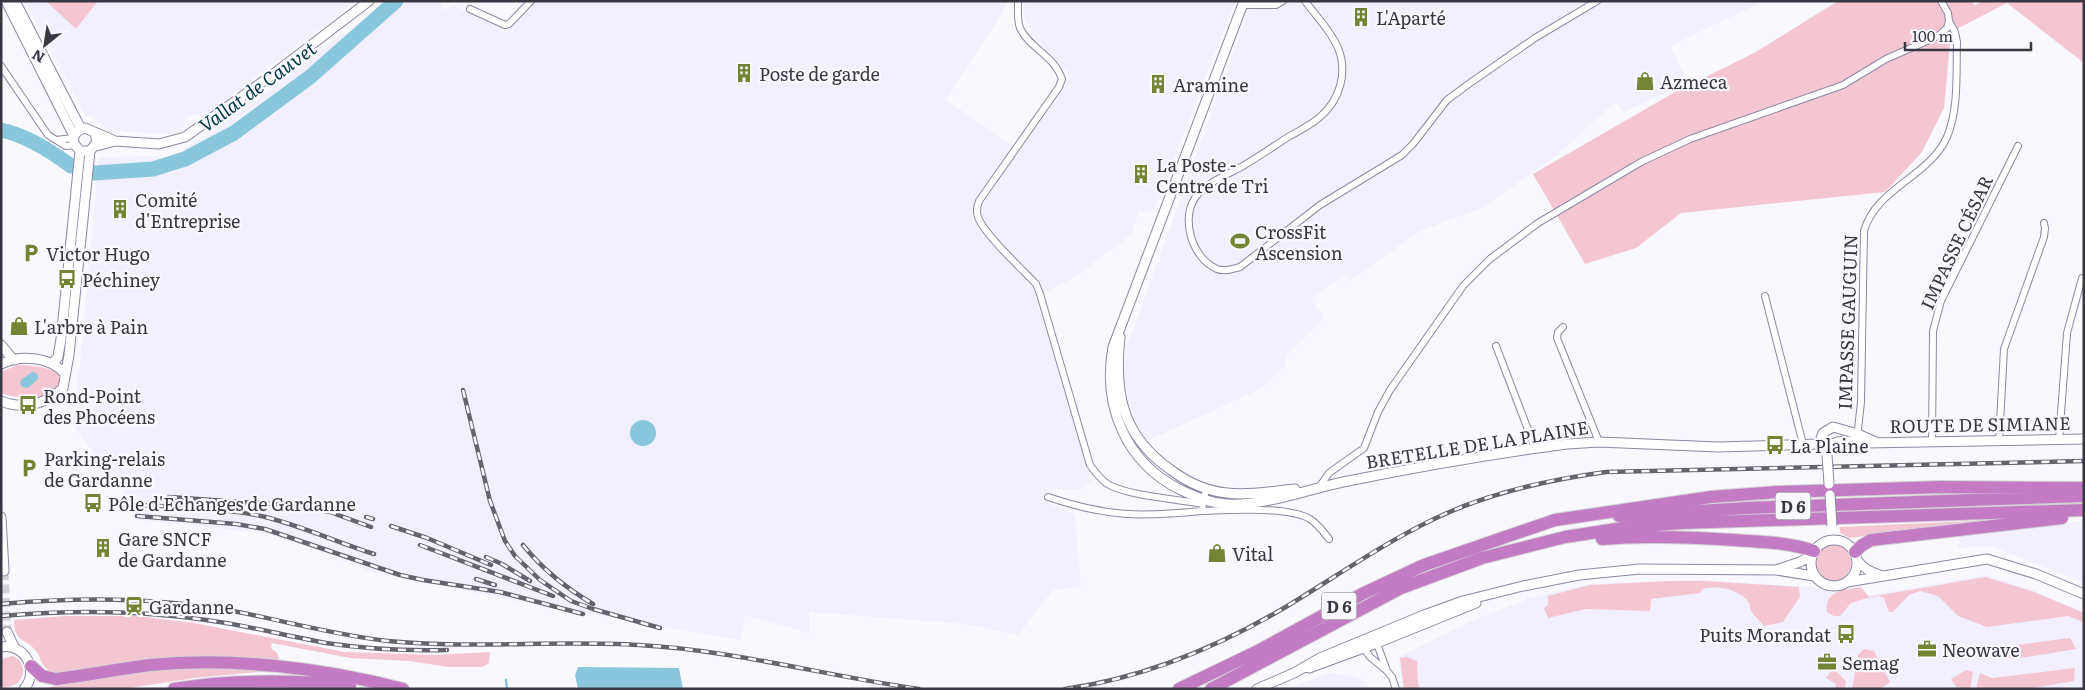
<svg xmlns="http://www.w3.org/2000/svg" width="2085" height="690" viewBox="0 0 2085 690" font-family="Literata,serif">
<rect width="100%" height="100%" fill="#f9f8fe"/>
<path fill="#f2f0ff" d="M 25,1 L 356,1 L 210,112 L 189,116 L 183,121 L 185,127 L 170,134 L 112,131 L 109,134 L 106,128 L 90,116 L 86,117 Z
M 408,1 L 438,1 L 445,10 L 453,5 L 498,26 L 506,33 L 537,1 L 1007,1 L 1002,13 L 946,100 L 1016,148 L 971,217 L 1034,291 L 1091,481 L 1080,489 L 1052,490 L 1046,502 L 1075,515 L 1081,587 L 1053,590 L 1018,635 L 965,624 L 809,612 L 809,633 L 745,615 L 741,640 L 538,605 L 372,572 L 312,548 L 264,533 L 132,519 L 136,494 L 126,496 L 74,426 L 99,157 L 160,156 L 161,173 L 175,173 L 178,154 L 185,148 L 222,125 L 274,87 L 342,34 L 348,34 L 356,43 Z
M 1025,1 L 1235,1 L 1154,211 L 1139,212 L 1131,235 L 1075,277 L 1043,293 L 1038,282 L 987,226 L 982,215 L 984,201 L 1071,76 L 1036,38 L 1023,15 Z
M 1252,1 L 1764,1 L 1670,46 L 1688,82 L 1624,112 L 1615,102 L 1557,155 L 1484,207 L 1420,231 L 1350,281 L 1345,275 L 1310,299 L 1325,317 L 1286,355 L 1285,366 L 1260,389 L 1147,441 L 1132,413 L 1124,383 L 1127,346 Z
M 2084,521 L 2084,583 L 1993,547 L 1980,546 L 1957,549 L 1961,533 Z
M 1987,575 L 2034,591 L 2084,611 L 2084,689 L 1403,689 L 1398,657 L 1478,618 L 1531,598 L 1589,584 L 1702,580 L 1813,587 L 1853,598 Z
M 1328,673 L 1347,675 L 1365,681 L 1372,689 L 1288,689 Z"/>
<path fill="#f3c6d2" d="M 46,1 L 98,1 L 76,29 Z
M 1838,1 L 1971,1 L 1975,5 L 1982,1 L 2084,1 L 2084,63 L 2007,3 L 1951,32 L 1944,108 L 1922,152 L 1885,192 L 1681,213 L 1636,248 L 1585,264 L 1533,174 L 1675,92 L 1754,53 Z
M 20,365 C 35,366 46,366 59,374 C 65,402 17,400 1,393 L 1,371 Z
M 1994,520 L 1849,538 L 1840,533 L 1840,527 Z
M1815 563a18 18 0 1 1 36 0a18 18 0 1 1-36 0Z
M 1986,577 L 2034,592 L 2084,613 L 2084,622 L 2068,616 L 1987,627 L 1958,616 L 1938,596 L 1920,591 L 1909,595 L 1893,612 L 1889,612 L 1884,598 L 1879,596 L 1867,598 L 1851,603 L 1840,616 L 1834,616 L 1827,612 C 1824,590 1844,590 1861,587 L 1869,597 Z
M 1669,581 L 1704,581 L 1799,587 L 1800,597 L 1783,622 L 1764,626 C 1760,621 1754,616 1751,611 C 1750,608 1750,605 1749,603 C 1740,589 1717,585 1703,589 L 1700,593 L 1651,599 L 1650,611 L 1586,609 L 1548,618 L 1544,608 L 1548,605 L 1548,596 L 1590,585 Z
M 65,616 L 137,616 L 194,623 L 345,652 L 434,655 L 490,652 L 489,663 L 482,667 L 449,667 L 409,661 L 350,658 L 272,643 L 271,648 L 277,653 L 279,659 L 46,675 L 48,670 C 40,664 41,656 35,650 C 23,636 15,644 14,620 Z
M 2070,638 L 2076,649 C 2044,654 2010,663 1978,654 L 1978,650 Z
M 1864,649 L 1874,651 L 1890,682 L 1880,689 L 1852,689 L 1858,655 Z
M 13,656 C 32,666 22,690 1,687 L 1,659 Z
M 1407,657 L 1417,661 L 1418,683 L 1420,689 L 1404,689 L 1400,658 Z
M 213,667 L 271,671 L 194,678 L 123,689 L 37,689 L 165,669 Z
M 1833,668 L 1846,681 L 1845,689 L 1835,689 L 1836,684 L 1826,678 Z
M 2075,668 L 2074,681 L 2028,689 L 1976,689 L 1980,673 L 1992,678 Z
M 1966,670 L 1973,672 L 1970,689 L 1956,687 L 1951,679 Z"/>
<path fill="#89c7dd" d="M 32,372 L 36,373 L 39,378 L 28,388 L 23,387 L 20,384 L 21,380 Z
M630 433a13 13 0 1 1 26 0a13 13 0 1 1-26 0Z
M 578,667 L 679,668 L 683,689 L 578,689 L 575,675 Z"/>
<g fill="none" stroke-linecap="round" stroke-linejoin="round">
<path stroke="#89c7dd" stroke-width="2.5" d="M 506,680 L 507,689"/>
<path stroke="#89c7dd" stroke-width="15" d="M 1,130 C 26,135 51,151 71,166
M 95,173 L 153,169 L 185,159 L 234,133 L 310,77 L 396,1"/>
<path stroke="#d3d1d9" stroke-width="9" stroke-dasharray="9 4.5" stroke-linecap="butt" d="M 4,571 L 7,632"/>
<g stroke="#8c88a3" stroke-width="8">
<path id="street" d="M 1018,1 C 1018,10 1017,20 1020,28 C 1030,49 1054,55 1062,79 L 1059,87 L 979,201 C 977,207 976,211 978,217 C 984,234 1022,269 1036,284 L 1040,294 L 1090,465 C 1095,472 1100,478 1106,483 C 1125,496 1178,499 1203,504 L 1206,489
M 1305,1 C 1316,16 1331,31 1338,48 C 1348,72 1340,100 1320,117 C 1311,125 1299,131 1288,137 C 1273,147 1258,157 1243,166 C 1228,174 1209,182 1198,194 C 1179,215 1191,258 1217,269 C 1225,272 1232,269 1240,267 L 1320,205 L 1402,155 L 1413,144 L 1447,100 L 1470,83 L 1535,38 L 1597,1
M 1243,5 L 1276,5 L 1283,1
M 470,9 L 505,25 L 509,24 L 531,1
M 1,66 L 48,135 L 56,140
M 73,138 L 56,140 L 66,146 L 75,145
M 1765,296 L 1803,444
M 1563,327 L 1558,332 L 1557,338 L 1599,442
M 1496,346 L 1535,448
M 1857,438 L 1861,402 L 1864,231 C 1876,188 1929,177 1947,137 C 1959,108 1956,73 1957,42 L 1955,32 L 1949,21
M 2059,440 L 2067,333 L 2082,278
M 1999,441 L 2004,349 L 2044,237 L 2045,228 L 2044,223
M 1932,443 L 1933,331 L 1941,301 L 2018,146
M 1320,486 L 1329,473 L 1364,448 L 1378,412 L 1390,390 L 1463,286 L 1490,259 L 1538,223 L 1641,162 L 1690,139 L 1843,85 L 1886,59 L 1938,36 L 1947,28 L 1949,21 L 1948,13 L 1941,1
M 1048,497 C 1107,517 1141,517 1202,511 L 1203,504
M 1202,511 C 1227,510 1289,506 1310,519 C 1318,524 1323,531 1329,539
M 1362,645 L 1370,657 L 1387,671 L 1376,641
M 1387,671 L 1392,677 L 1396,689"/>
</g>
<g stroke="#8c88a3" stroke-width="11">
<path id="secondary" d="M 6,1 L 74,136
M 15,1 L 81,129
M 1244,1 L 1113,347 C 1102,406 1126,463 1181,490 C 1196,497 1210,503 1227,504 C 1266,506 1305,490 1343,482 C 1417,467 1492,454 1567,444 L 1599,442 L 1718,447 L 1819,444
M 95,133 L 97,142 L 90,151 L 80,151 L 75,145 C 71,137 76,130 85,128 L 115,141
M 96,146 L 115,141 L 159,144 L 185,137 L 268,78 L 369,1
M 1120,337 C 1114,393 1122,436 1171,470 C 1187,482 1206,491 1227,493 C 1248,496 1273,491 1295,489
M 1,345 L 11,357 L 16,360
M 53,363 L 58,357 L 61,339 L 80,151
M 1,364 C 21,354 51,357 65,374
M 1,401 C 23,410 47,404 63,388 L 69,355 L 90,151
M 1819,444 L 1823,433 L 1833,427 L 1858,434 L 1876,442
M 1825,448 C 1838,438 1850,441 1866,443 L 2084,439
M 1,517 L 4,571
M1811 563a23 23 0 1 1 46 0a23 23 0 1 1-46 0Z
M 1857,560 C 1863,568 1869,572 1880,575
M 1776,570 L 1800,562 L 1811,556
M 1847,582 L 1987,559 L 2036,574 L 2084,594
M 7,632 L 14,647
M 1,647 C 25,643 40,671 24,689
M 1309,668 L 1377,643 L 1476,603
M 1257,689 L 1294,673 L 1320,658 L 1424,615 L 1463,601 L 1523,586 L 1579,575 L 1640,569 L 1776,570 L 1814,576"/>
</g>
<g stroke="#d3d3d6" stroke-width="14">
<path id="highway" d="M 1619,516 L 1747,508 L 2084,496
M 1602,539 C 1646,535 1690,537 1734,540 C 1761,542 1788,542 1814,551
M 1855,552 L 1861,546 L 1871,540 L 2062,518
M 31,666 L 42,676 L 56,679 C 88,675 119,669 150,665 C 231,657 324,668 403,689
M 174,689 C 232,679 291,680 350,685
M 1179,689 L 1258,651 L 1364,593 L 1424,565 L 1555,520 L 1711,497 L 1777,492 L 1941,487 L 2084,488
M 1211,689 L 1401,588 L 1482,558 L 1565,537 L 1623,528 L 1682,523 L 2084,510"/>
</g>
<use href="#street" stroke="#fff" stroke-width="6"/>
<use href="#secondary" stroke="#fff" stroke-width="9"/>
<use href="#highway" stroke="#c37cc4" stroke-width="12"/>
<g stroke="#65636d" stroke-width="4.5">
<path id="rail" d="M 463,390 L 490,501 L 505,541 L 515,556 L 540,580 L 571,601 L 593,609 L 660,628
M 169,497 L 301,506 L 330,512 L 371,527
M 139,505 C 180,507 221,508 261,516 C 300,525 336,542 374,554
M 137,516 L 236,524 L 265,529 L 400,575 L 423,580 L 500,592 L 583,614
M 366,517 L 373,519
M 391,526 L 427,538 L 491,565
M 420,545 L 553,596
M 523,545 C 543,570 566,588 593,604
M 486,557 L 502,564 L 530,581
M 476,579 L 495,585
M 1,604 C 78,597 157,597 233,611 C 285,621 335,635 388,641 C 471,649 555,640 639,645 C 733,650 826,676 919,689
M 1,616 C 70,610 138,610 206,620 C 246,625 286,636 326,643 C 366,649 406,651 447,650
M 1065,689 C 1143,678 1216,648 1284,608 C 1334,578 1382,544 1434,519 C 1488,493 1547,480 1606,472 L 2084,461"/>
</g>
<use href="#rail" stroke="#f9f8fe" stroke-width="2.5" stroke-dasharray="8" stroke-linecap="butt"/>
<g stroke="#8c88a3" stroke-width="11" stroke-linecap="butt">
<path id="secondary-bridge" d="M 1827,455 L 1829,484
M 1830,495 L 1832,526"/>
</g>
<use href="#secondary-bridge" stroke="#fff" stroke-width="9"/>
</g>
<defs>
<g id="building-bare" transform="scale(1.5)"><path d="M-4-6H4V6H1V3H-1V6H-4ZM-2.5-4.3h1.7v1.8h-1.7ZM.8-4.3h1.7v1.8H.8ZM-2.5-1h1.7V.8h-1.7ZM.8-1h1.7V.8H.8Z" fill="#738434" stroke="#f9f8fe" stroke-width="2.5" paint-order="stroke"/></g>
<g id="shop-bare" transform="scale(1.5)"><path d="M-5-2.5h2.3a2.7 3.5 0 0 1 5.4 0H5L5.5 6h-11ZM-1.5-2.5h3a1.5 2.3 0 0 0-3 0Z" fill="#738434" stroke="#f9f8fe" stroke-width="2.5" paint-order="stroke"/></g>
<g id="stadium-bare" transform="scale(1.5)"><path d="M0-5a6.5 5 0 1 0 0 10a6.5 5 0 1 0 0-10ZM-3.5-1.8h7v3.6h-7Z" fill="#738434" stroke="#f9f8fe" stroke-width="2.5" paint-order="stroke"/></g>
<g id="parking-bare" transform="scale(1.5)"><path d="M-3.5-5.5H1a3.5 3.5 0 0 1 0 7H-1V5.5H-3.5ZM-1-3.4V-.6H.8a1.4 1.4 0 0 0 0-2.8Z" fill="#738434" stroke="#f9f8fe" stroke-width="2.5" paint-order="stroke"/></g>
<g id="bus-bare" transform="scale(1.5)"><path d="M-5-6H5V4H4V6H2V4H-2V6H-4V4H-5ZM-3.5-4V0h7V-4ZM-3.5 1.2v1.5H-2V1.2ZM2 1.2v1.5H3.5V1.2Z" fill="#738434" stroke="#f9f8fe" stroke-width="2.5" paint-order="stroke"/></g>
<g id="station-bare" transform="scale(1.5)"><path d="M-3-6H3Q5-6 5-4V2Q5 4 3 4L4.5 6H3L1.5 4h-3L-3 6H-4.5L-3 4Q-5 4-5 2V-4Q-5-6-3-6ZM-3.5-4v3h7v-3ZM-3.5 1v1.5H-2V1ZM2 1v1.5H3.5V1Z" fill="#738434" stroke="#f9f8fe" stroke-width="2.5" paint-order="stroke"/></g>
<g id="office-bare" transform="scale(1.5)"><path d="M-6-3h4V-5.5h4V-3h4V5H-6ZM-1-4.5V-3h2v-1.5ZM-6 0V1H6V0Z" fill="#738434" stroke="#f9f8fe" stroke-width="2.5" paint-order="stroke"/></g>
</defs>
<g fill-rule="evenodd">
<use href="#building-bare" x="1361" y="17"/>
<use href="#building-bare" x="744" y="73"/>
<use href="#shop-bare" x="1645" y="81"/>
<use href="#building-bare" x="1158" y="84"/>
<use href="#building-bare" x="1141" y="174"/>
<use href="#building-bare" x="120" y="209"/>
<use href="#stadium-bare" x="1240" y="241"/>
<use href="#parking-bare" x="31" y="253"/>
<use href="#bus-bare" x="67" y="279"/>
<use href="#shop-bare" x="19" y="326"/>
<use href="#bus-bare" x="28" y="405"/>
<use href="#bus-bare" x="1775" y="445"/>
<use href="#parking-bare" x="29" y="468"/>
<use href="#bus-bare" x="93" y="503"/>
<use href="#building-bare" x="103" y="548"/>
<use href="#shop-bare" x="1217" y="553"/>
<use href="#station-bare" x="134" y="606"/>
<use href="#bus-bare" x="1846" y="634"/>
<use href="#office-bare" x="1927" y="649"/>
<use href="#office-bare" x="1827" y="662"/>
</g>
<g text-anchor="middle" dominant-baseline="central" stroke-width="4.5" stroke-linejoin="round" paint-order="stroke">
<g fill="#f9f8fe" stroke="#73717b" stroke-width="1">
<rect x="1775.5" y="492.5" width="35" height="27" rx="4"/>
<rect x="1321.5" y="592.5" width="35" height="27" rx="4"/>
</g>
<g font-size="16" font-weight="bold" fill="#393743">
<text x="1793" y="506">D 6</text>
<text x="1339" y="606">D 6</text>
</g>
<g font-size="18" fill="#393743" stroke="#f9f8fe" text-anchor="start">
<text x="1376" y="17">L'Aparté</text>
<text x="759" y="73">Poste de garde</text>
<text x="1660" y="81">Azmeca</text>
<text x="1173" y="84">Aramine</text>
<text x="1156" y="164">La Poste -<tspan x="1156" dy="21">Centre de Tri</tspan></text>
<text x="135" y="199">Comité<tspan x="135" dy="21">d'Entreprise</tspan></text>
<text x="1255" y="231">CrossFit<tspan x="1255" dy="21">Ascension</tspan></text>
<text x="46" y="253">Victor Hugo</text>
<text x="82" y="279">Péchiney</text>
<text x="34" y="326">L'arbre à Pain</text>
<text x="43" y="395">Rond-Point<tspan x="43" dy="21">des Phocéens</tspan></text>
<text x="1790" y="445">La Plaine</text>
<text x="44" y="458">Parking-relais<tspan x="44" dy="21">de Gardanne</tspan></text>
<text x="108" y="503">Pôle d'Echanges de Gardanne</text>
<text x="118" y="538">Gare SNCF<tspan x="118" dy="21">de Gardanne</tspan></text>
<text x="1232" y="553">Vital</text>
<text x="149" y="606">Gardanne</text>
<text x="1831" y="634" text-anchor="end">Puits Morandat</text>
<text x="1942" y="649">Neowave</text>
<text x="1842" y="662">Semag</text>
</g>
<g font-size="18" fill="#393743" stroke="#f9f8fe">
<text transform="translate(1956 242) rotate(-65)">IMPASSE CÉSAR</text>
<text transform="translate(1847 322) rotate(-88)">IMPASSE GAUGUIN</text>
<text transform="translate(1980 424) rotate(-1)">ROUTE DE SIMIANE</text>
<text transform="translate(1477 444) rotate(-9)">BRETELLE DE LA PLAINE</text>
</g>
<g font-size="19" font-style="italic" fill="#003747" stroke="#f9f8fe">
<text transform="translate(257 86) rotate(-36)">Vallat de Cauvet</text>
</g>
</g>
<rect width="2085" height="690" fill="none" stroke="#393743" stroke-width="5"/>
<g transform="translate(45 45) rotate(210)" stroke="#f9f8fe" stroke-width="4" paint-order="stroke">
<path d="M0-4L9 19L0 12L-9 19Z" fill="#393743"/>
<text y="-8" font-size="14" font-weight="bold" text-anchor="middle" fill="#393743">N</text>
</g>
<path d="M1905 42v8h126v-8" fill="none" stroke="#393743" stroke-width="2.5"/>
<text x="1912" y="42" font-size="15" fill="#393743" stroke="#f9f8fe" stroke-width="4" paint-order="stroke">100 m</text>
</svg>
